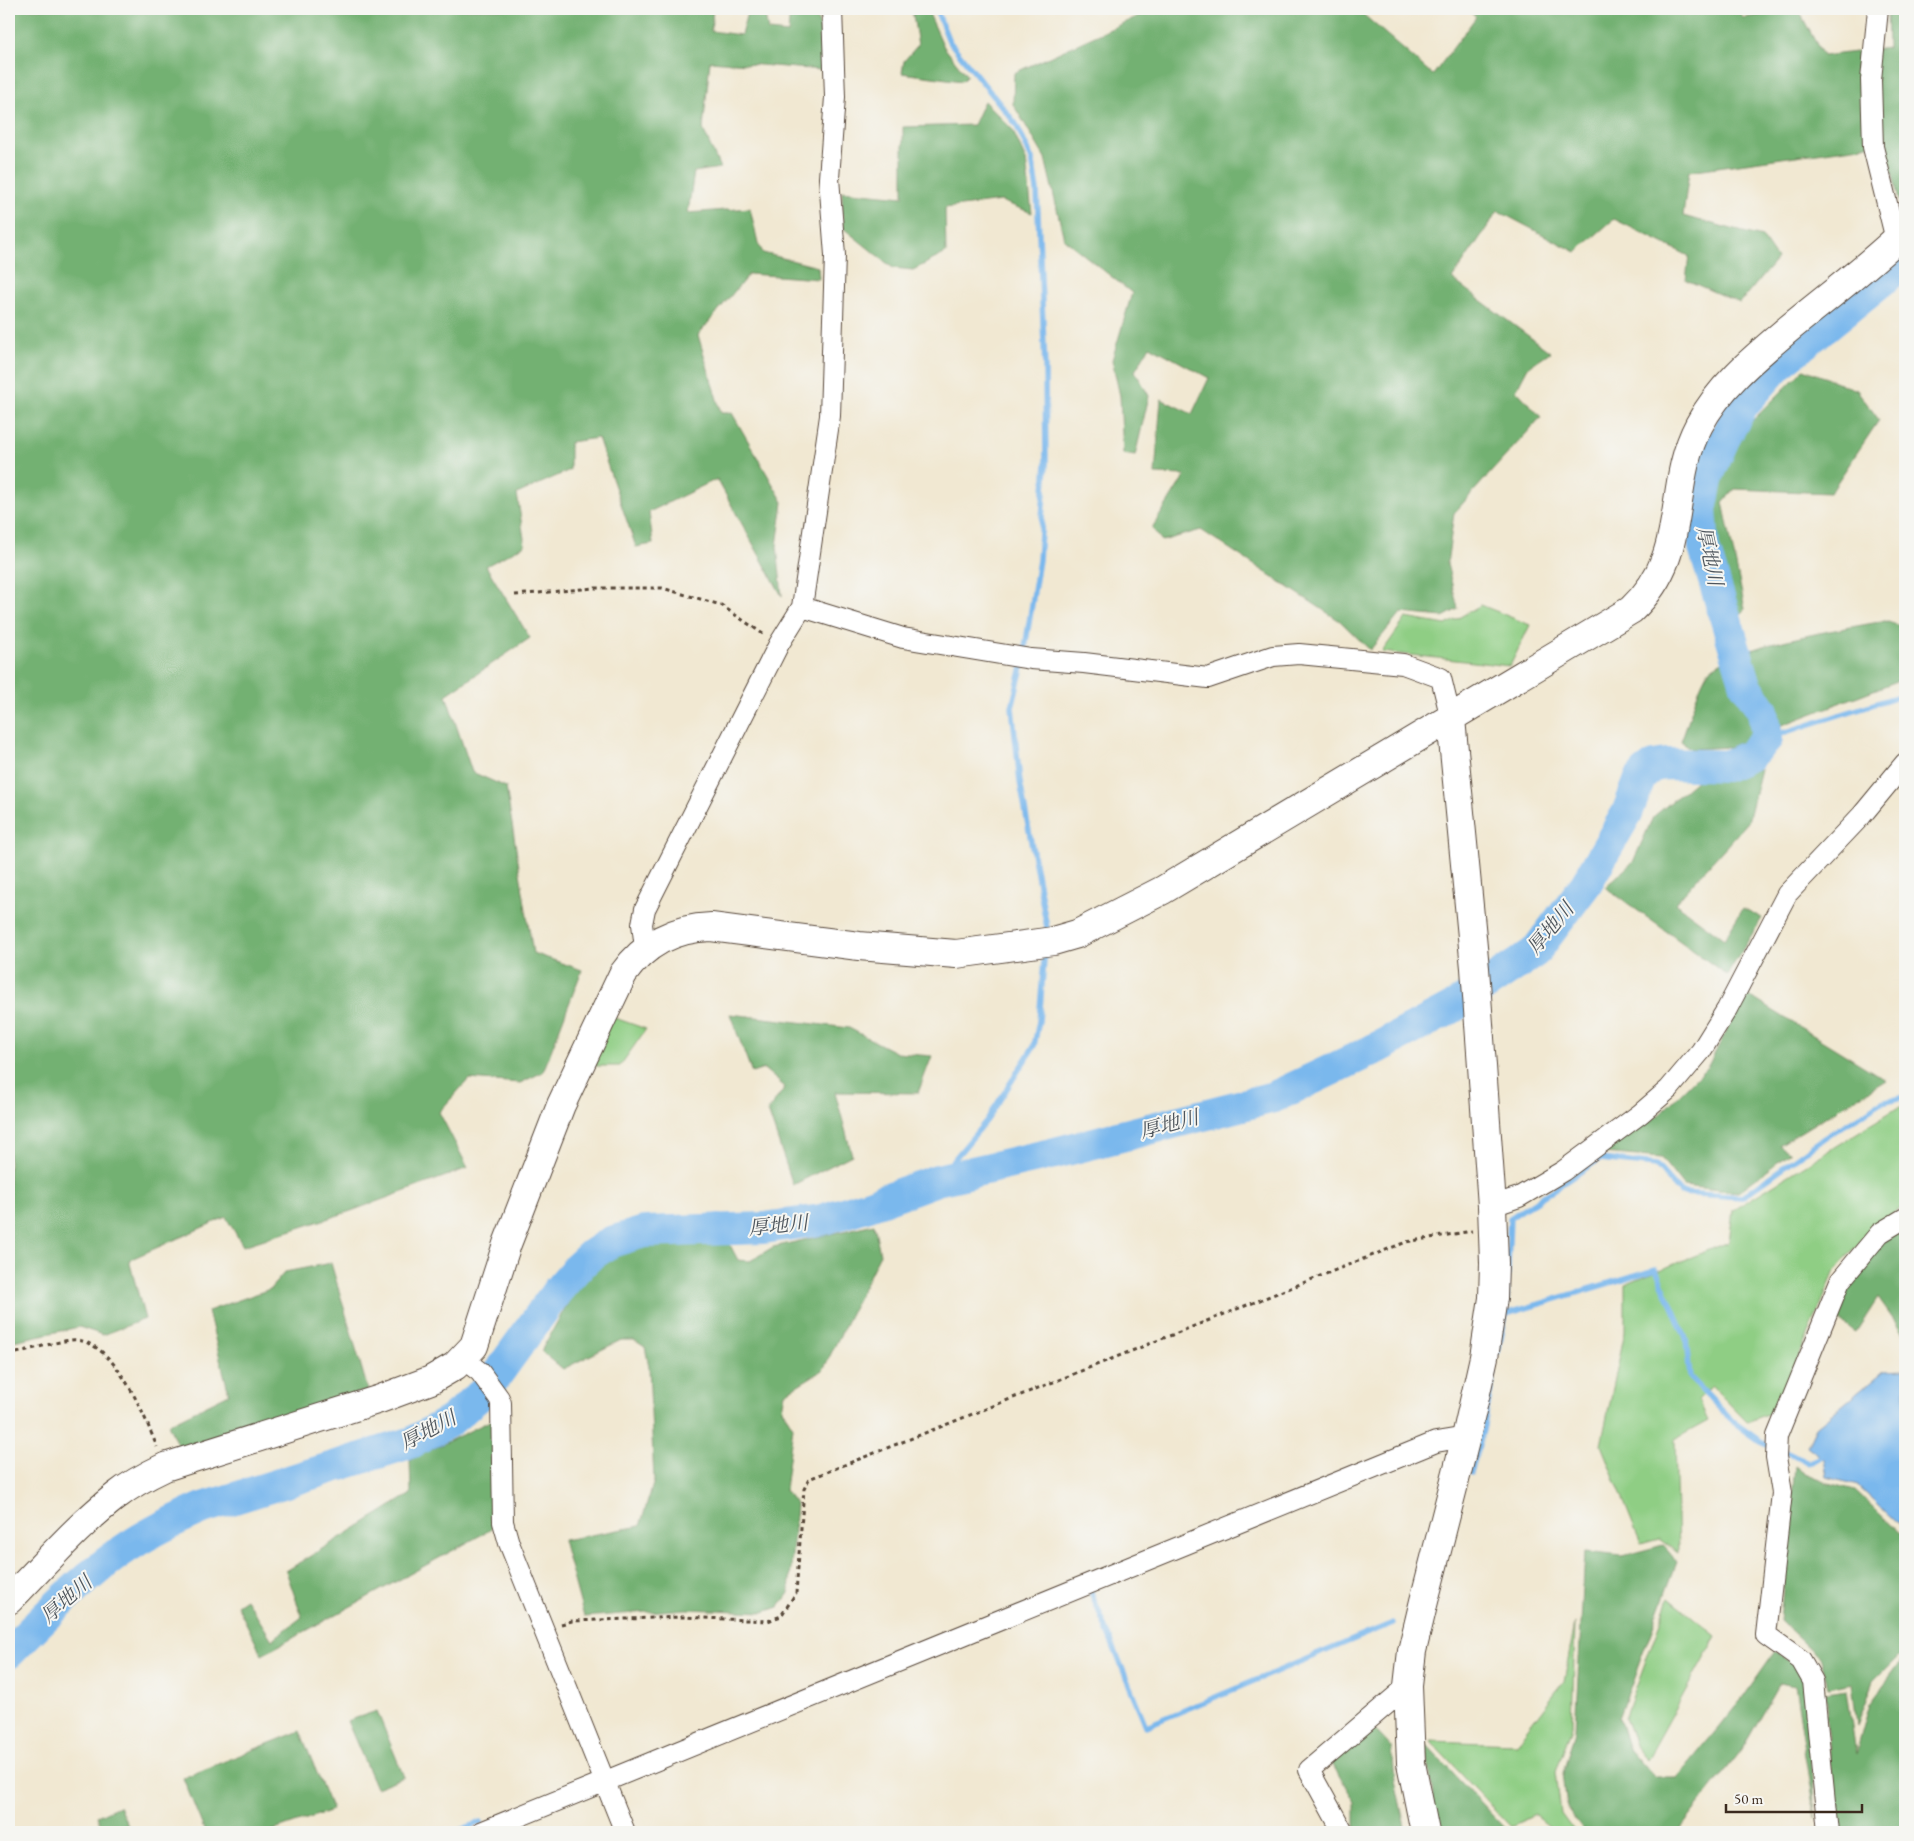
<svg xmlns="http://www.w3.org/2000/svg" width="1914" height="1841" viewBox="0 0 1914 1841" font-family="'EB Garamond','Noto Serif JP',serif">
<rect width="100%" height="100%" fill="#f6f6f2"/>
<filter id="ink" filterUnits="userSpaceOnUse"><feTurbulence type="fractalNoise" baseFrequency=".02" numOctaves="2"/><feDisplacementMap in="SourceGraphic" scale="10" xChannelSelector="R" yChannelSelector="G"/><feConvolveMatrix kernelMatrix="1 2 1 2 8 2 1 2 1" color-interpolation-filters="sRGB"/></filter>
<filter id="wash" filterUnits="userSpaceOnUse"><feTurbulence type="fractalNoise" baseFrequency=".0096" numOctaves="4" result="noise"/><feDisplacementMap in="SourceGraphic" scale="20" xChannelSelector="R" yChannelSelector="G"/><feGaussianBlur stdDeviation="1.12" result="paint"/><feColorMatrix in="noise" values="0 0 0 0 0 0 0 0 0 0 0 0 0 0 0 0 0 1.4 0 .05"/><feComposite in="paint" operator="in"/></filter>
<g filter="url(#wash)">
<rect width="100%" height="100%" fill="#f1e8d2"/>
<path fill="#8fce84" stroke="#657c51" d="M 1481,605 L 1530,625 L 1510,666 L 1382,652 L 1406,618 L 1446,625 Z
M 612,1017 L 646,1029 L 620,1066 L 595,1066 Z
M 1905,1106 L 1905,1206 L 1875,1224 L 1835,1271 L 1776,1411 L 1747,1422 L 1712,1386 L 1698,1400 L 1708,1421 L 1675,1439 L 1678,1553 L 1659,1539 L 1641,1544 L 1601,1445 L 1625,1331 L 1625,1284 L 1729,1242 L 1733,1210 L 1897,1108 Z
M 1669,1598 L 1716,1636 L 1647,1760 L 1635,1745 L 1625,1717 Z
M 1575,1623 L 1572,1726 L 1556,1772 L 1561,1813 L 1575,1832 L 1555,1832 L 1535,1816 L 1511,1827 L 1430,1741 L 1516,1744 L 1564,1681 Z"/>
<path fill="#73b172" stroke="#576e48" d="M 9,9 L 713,9 L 711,31 L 741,35 L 748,9 L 764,9 L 768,31 L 788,33 L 790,9 L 815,9 L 822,35 L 822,70 L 710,61 L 703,129 L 720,168 L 694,172 L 688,213 L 750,208 L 758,243 L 763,253 L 818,267 L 819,279 L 749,274 L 698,335 L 721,413 L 732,413 L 783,502 L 777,546 L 782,596 L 717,479 L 649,512 L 653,544 L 636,547 L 598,438 L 570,442 L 570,470 L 517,494 L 525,545 L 486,566 L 530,638 L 446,695 L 472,772 L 506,787 L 533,953 L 582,970 L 543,1072 L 520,1083 L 469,1079 L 439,1112 L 468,1168 L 351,1211 L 243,1246 L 226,1217 L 129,1260 L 145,1319 L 103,1335 L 79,1327 L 9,1342 Z
M 912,9 L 927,9 L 944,47 L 967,76 L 962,81 L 902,73 L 904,61 L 918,45 Z
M 1154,9 L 1357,9 L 1433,75 L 1476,17 L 1467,9 L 1738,9 L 1743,18 L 1798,9 L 1823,56 L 1888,48 L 1887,9 L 1905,9 L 1905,202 L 1899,201 L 1885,140 L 1860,147 L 1689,171 L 1683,216 L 1762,237 L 1777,259 L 1740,303 L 1686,280 L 1689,256 L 1614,219 L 1576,252 L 1498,211 L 1452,279 L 1550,352 L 1528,367 L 1516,390 L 1541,417 L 1454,513 L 1447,564 L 1458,609 L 1443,617 L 1401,613 L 1370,650 L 1340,621 L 1201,530 L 1162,541 L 1152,528 L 1185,475 L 1155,474 L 1161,399 L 1192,414 L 1209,378 L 1150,346 L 1135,371 L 1149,396 L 1135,456 L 1123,454 L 1120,396 L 1112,360 L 1132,293 L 1064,239 L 1045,158 L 1013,104 L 1014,73 Z
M 984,101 L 1012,129 L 1026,160 L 1032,213 L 1001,201 L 945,208 L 946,253 L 913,270 L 893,268 L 843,228 L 842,191 L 903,197 L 903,127 L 973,125 Z
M 1804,369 L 1857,390 L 1879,420 L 1830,493 L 1735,489 L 1723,502 L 1745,609 L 1737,617 L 1727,603 L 1707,530 L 1710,488 L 1732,441 Z
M 1885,621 L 1903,627 L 1905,678 L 1777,727 L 1730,747 L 1691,749 L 1681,741 C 1689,721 1696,692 1707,673 C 1723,647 1852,627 1885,621 Z
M 1761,769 L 1748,822 L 1675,903 L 1724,939 L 1743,908 L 1762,918 L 1727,975 L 1605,887 L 1633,862 L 1653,817 L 1697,780 Z
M 1746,994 L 1886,1080 L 1779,1145 L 1790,1153 L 1738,1192 L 1683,1186 L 1661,1158 L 1603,1153 L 1660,1114 L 1708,1066 Z
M 730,1014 L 849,1028 L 897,1053 L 932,1056 L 918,1093 L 835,1092 L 852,1155 L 793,1185 L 768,1111 L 785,1087 L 764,1069 L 752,1073 Z
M 874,1224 L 880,1254 L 823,1370 L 785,1393 L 782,1409 L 793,1427 L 785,1490 L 796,1504 L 789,1593 L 779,1607 L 764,1612 L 686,1609 L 584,1617 L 563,1540 L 640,1526 L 654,1481 L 649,1366 L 645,1347 L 634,1340 L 621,1340 L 563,1369 L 541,1351 L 584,1274 L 603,1254 L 646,1239 L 728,1241 L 738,1260 L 750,1261 L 773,1247 Z
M 1905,1225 L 1905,1336 L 1878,1298 L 1856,1332 L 1835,1318 L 1848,1279 L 1884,1237 Z
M 331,1263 L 368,1390 L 179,1449 L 168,1424 L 229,1394 L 208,1311 L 270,1289 L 285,1272 Z
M 494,1419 L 492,1529 L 262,1655 L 237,1605 L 246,1599 L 272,1640 L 302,1617 L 286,1571 L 411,1494 L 410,1460 Z
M 1795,1466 L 1805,1474 L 1828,1483 L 1855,1490 L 1905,1538 L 1905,1618 L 1900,1626 L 1902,1653 L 1874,1681 L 1857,1726 L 1852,1683 L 1828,1688 L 1821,1659 L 1780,1620 Z
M 1663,1545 L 1677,1562 L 1619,1717 L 1628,1747 L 1655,1778 L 1677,1778 L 1742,1699 L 1775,1652 L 1793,1663 L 1806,1683 L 1816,1818 L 1795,1686 L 1780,1683 L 1741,1751 L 1677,1832 L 1585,1832 L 1567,1808 L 1563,1773 L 1575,1730 L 1585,1552 L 1622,1556 Z
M 1905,1656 L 1905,1832 L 1836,1832 L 1825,1693 L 1847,1690 L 1856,1754 L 1870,1703 Z
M 377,1711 L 404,1777 L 376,1788 L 347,1721 Z
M 1373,1728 L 1392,1748 L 1395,1780 L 1406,1832 L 1355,1832 L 1355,1802 L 1331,1762 Z
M 300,1731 L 332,1810 L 269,1832 L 205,1832 L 183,1778 Z
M 1426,1745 L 1508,1832 L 1444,1832 L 1435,1812 Z
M 119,1806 L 131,1832 L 103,1832 L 97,1816 Z"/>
<path fill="#7ab8ed" stroke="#5a7186" d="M 1905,1370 L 1905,1529 L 1858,1485 L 1827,1477 L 1824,1459 L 1807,1446 L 1816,1427 L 1884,1371 Z"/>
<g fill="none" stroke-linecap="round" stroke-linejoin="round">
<path stroke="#7ab8ed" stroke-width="5.5" d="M 936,9 L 949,41 L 1016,124 L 1032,159 L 1037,190 L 1045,367 L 1046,464 L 1039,560 L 1022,667 L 1012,707 L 1020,782 L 1047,928 L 1046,935
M 1767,738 L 1905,694
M 937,1180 L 987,1120 L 1034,1046 L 1039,1021 L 1045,949
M 1506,1314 L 1510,1218 L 1600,1159 L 1656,1165 L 1681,1193 L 1742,1197 L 1824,1138 L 1882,1102 L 1905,1096
M 1498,1352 L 1506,1314 L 1656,1269 L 1686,1339 L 1690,1377 L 1732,1421 L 1760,1441 L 1772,1446
M 1780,1450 L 1801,1458 L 1809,1464 L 1827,1453
M 1471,1472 L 1483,1430 L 1494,1374
M 1091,1592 L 1146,1726 L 1393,1623
M 455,1832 L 481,1822"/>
<path stroke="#7ab8ed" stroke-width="32" d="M 9,1653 C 42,1619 81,1580 119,1553 C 144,1535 175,1520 203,1508 L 413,1442 L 450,1421 L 486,1390 L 558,1290 L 577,1268 L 591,1255 L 611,1242 L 644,1232 L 764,1228 L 821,1220 L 869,1205 L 937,1180 L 1051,1154 L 1274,1097 L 1371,1051 L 1452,1008 L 1535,952 L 1586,884 L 1627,813 L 1640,779 L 1646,772 L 1654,766 L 1667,764 L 1726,766 L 1749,756 L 1767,738 L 1763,711 L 1746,685 L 1704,548 L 1701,510 L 1708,476 L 1724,439 L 1743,405 L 1778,365 L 1905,262"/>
</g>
</g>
<g filter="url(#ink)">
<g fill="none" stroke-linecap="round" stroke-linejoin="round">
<g stroke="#564639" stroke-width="22">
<path id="street" d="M 1878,9 L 1871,80 L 1873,147 L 1896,240
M 802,607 L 903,638 L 1031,659 L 1084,663 L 1208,678 L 1273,656 L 1299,654 L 1403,664 L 1441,678 L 1451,719
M 645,948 L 642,924 L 645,909 L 779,644 L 802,607 L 830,416 L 835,255 L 829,178 L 835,97 L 832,9
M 1492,1206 L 1519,1197 L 1563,1171 L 1640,1114 L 1669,1089 L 1701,1051 L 1727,1009 L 1787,894 L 1862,815 L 1905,763
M 463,1359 L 480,1372 L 499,1398 L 501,1403 L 503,1522 L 509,1543 L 625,1832
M 481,1832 L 1436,1442 L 1466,1437
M 1343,1832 L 1309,1770 L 1408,1686
M 1828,1832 L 1813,1681 L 1801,1660 L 1766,1635 L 1782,1493 L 1776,1457 L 1777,1436 L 1840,1281 L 1880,1233 L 1905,1218"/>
</g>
<g stroke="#564639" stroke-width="30">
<path id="secondary" d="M 9,1600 C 44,1565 77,1526 116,1496 C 131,1484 148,1475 165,1467 L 380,1399 L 431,1380 L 455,1366 L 474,1346 L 507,1244 L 561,1105 L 623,974 C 644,944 675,928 711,927 L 859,946 L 956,954 L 1053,941 L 1077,934 L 1163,890 L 1631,610 C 1692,553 1665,489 1699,425 C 1719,387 1754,358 1786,331 C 1826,298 1868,267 1905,231
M 1425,1832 L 1411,1763 L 1408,1686 L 1412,1651 L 1424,1601 L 1466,1437 L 1484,1357 L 1493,1298 L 1494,1263 L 1492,1206 L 1475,968 L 1451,719"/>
</g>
<path stroke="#564639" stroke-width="3" stroke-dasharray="4 4" stroke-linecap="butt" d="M 515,595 L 594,588 L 662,588 L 721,605 L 763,634
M 9,1355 C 21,1352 68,1338 77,1340 C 117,1345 144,1415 157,1447
M 561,1624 L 572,1621 L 682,1617 L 768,1621 L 781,1616 L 796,1593 L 804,1489 L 809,1479 L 1406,1242 L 1472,1231"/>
<use href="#street" stroke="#fff" stroke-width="20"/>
<use href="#secondary" stroke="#fff" stroke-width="28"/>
</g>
</g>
<g text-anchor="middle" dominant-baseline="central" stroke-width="4" stroke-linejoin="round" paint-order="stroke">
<g font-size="20" font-style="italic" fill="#4e555c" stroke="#f6f6f2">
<text transform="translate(1710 556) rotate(78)">厚地川</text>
<text transform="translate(1550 928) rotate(-50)">厚地川</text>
<text transform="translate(1169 1124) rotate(-15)">厚地川</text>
<text transform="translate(778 1225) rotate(-6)">厚地川</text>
<text transform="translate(428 1430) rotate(-28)">厚地川</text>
<text transform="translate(66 1599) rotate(-41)">厚地川</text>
</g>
</g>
<rect width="1914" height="1841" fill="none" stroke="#f6f6f2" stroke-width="30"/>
<path d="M1726 1804v8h136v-8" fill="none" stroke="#3b2a1e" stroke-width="2.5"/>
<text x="1734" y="1804" font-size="15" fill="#3b2a1e" stroke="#f6f6f2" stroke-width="4" paint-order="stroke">50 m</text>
</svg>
